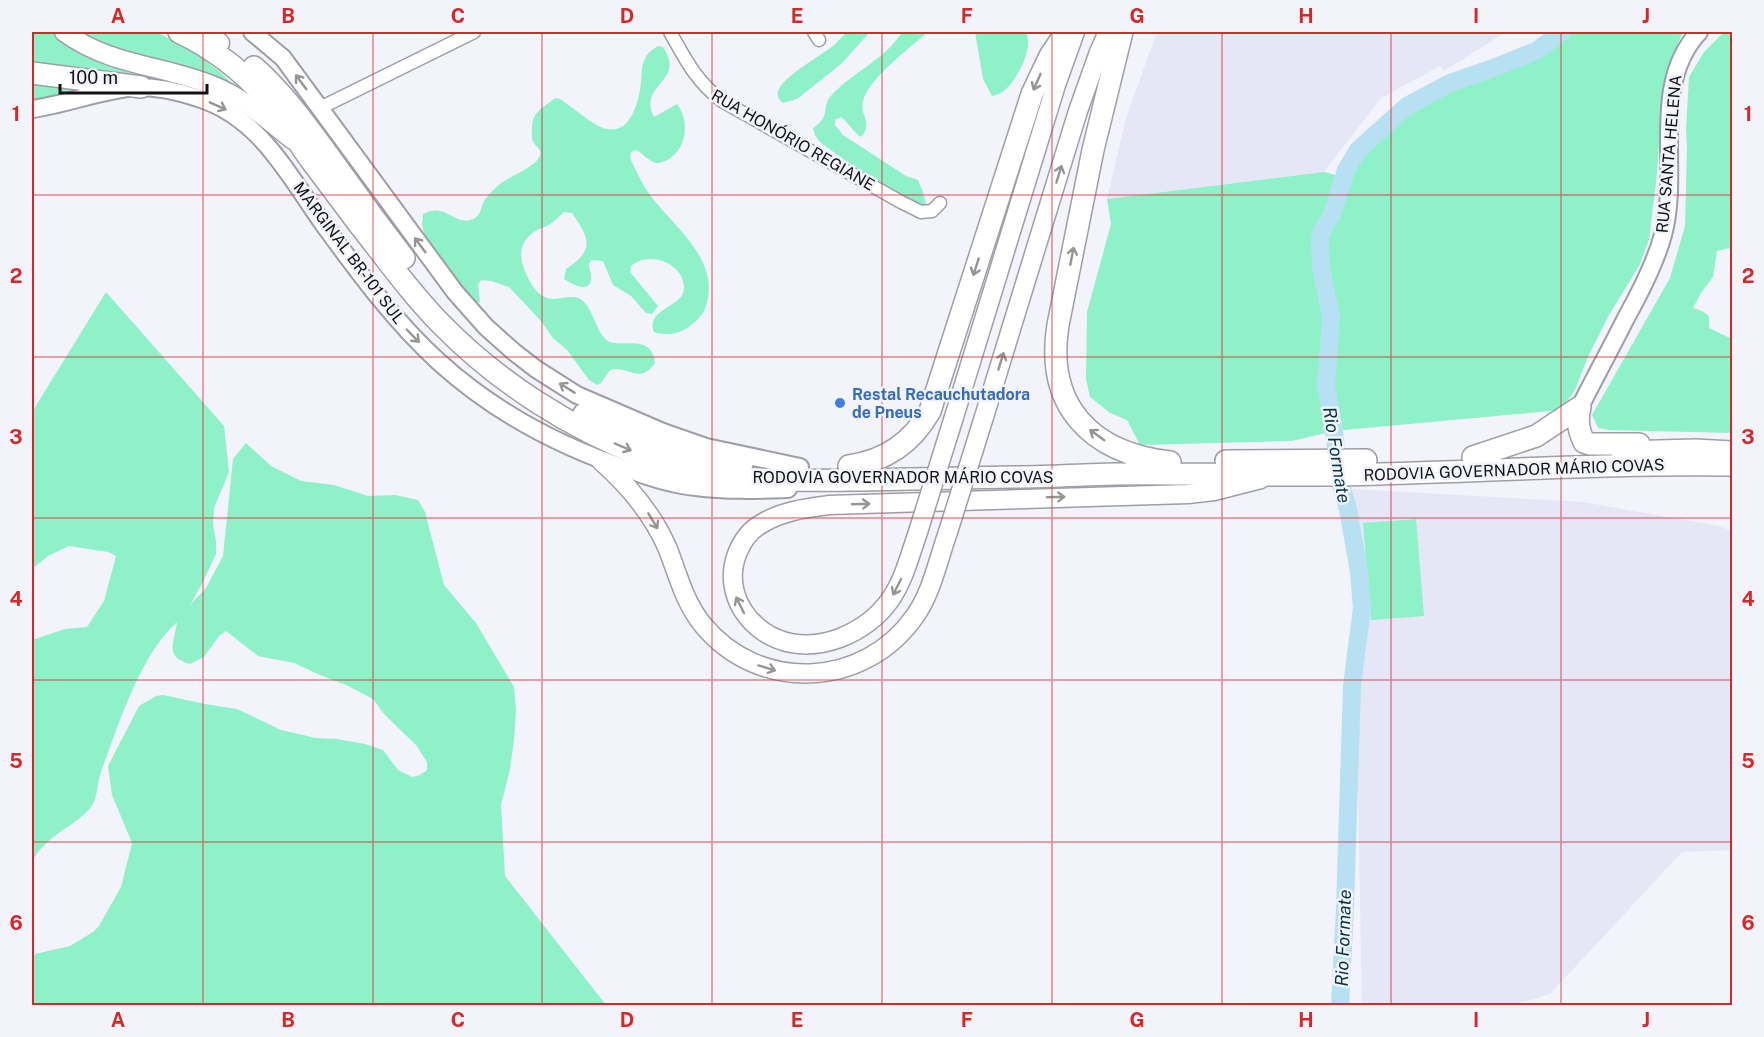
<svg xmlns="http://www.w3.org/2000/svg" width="1764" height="1037" viewBox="0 0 1764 1037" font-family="'Public Sans',sans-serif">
<rect width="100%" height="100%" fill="#f2f3fb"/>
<path fill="#e5e7f6" d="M 1157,32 L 1506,32 L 1444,71 L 1440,66 L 1381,98 L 1324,172 L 1107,199 L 1126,118 Z
M 1352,489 L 1583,502 L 1719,526 L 1732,531 L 1732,850 L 1682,852 L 1550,994 L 1514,1005 L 1362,1005 Z"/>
<path fill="#8ff1c7" d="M 32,32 L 51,32 L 70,45 L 147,75 L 195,88 L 32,67 Z
M 75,32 L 157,32 L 199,56 L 219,71 L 235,86 L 196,71 L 112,50 Z
M 847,32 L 870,32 L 842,63 L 831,72 L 797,99 L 783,103 C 779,100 777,96 778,91 C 783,76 821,56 834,45 C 839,41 842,36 847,32 Z
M 902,32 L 928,32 C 910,48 869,78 863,101 C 859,115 874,122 861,137 C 853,132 849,123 841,117 L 835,120 L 835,125 L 843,135 L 906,176 L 918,180 L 923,192 L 926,204 L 922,209 L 870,179 L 820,142 L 815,135 L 813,128 C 816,126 821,122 823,118 C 827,111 824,104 830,97 C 852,72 885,60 902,32 Z
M 975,32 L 1026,32 C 1034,48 1018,78 1005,90 C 1002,93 997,95 992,96 L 983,79 Z
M 1562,32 L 1685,32 L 1682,34 L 1677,46 L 1661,113 L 1657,174 L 1649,240 L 1639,266 L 1609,315 L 1587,359 L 1575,390 L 1561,410 L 1334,431 L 1292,441 L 1140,445 L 1127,420 L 1110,413 L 1090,397 L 1086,379 L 1087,312 L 1111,224 L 1107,199 L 1324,172 L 1343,177 C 1361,135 1416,94 1459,80 C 1485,71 1513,65 1536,51 C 1545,45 1553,37 1562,32 Z
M 1724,32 L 1732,32 L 1732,257 L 1729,248 L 1717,251 L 1713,277 L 1701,293 L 1693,308 L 1702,311 L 1709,316 L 1709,328 L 1732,339 L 1732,433 L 1609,430 L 1598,428 L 1592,415 L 1670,278 L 1685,226 L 1687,148 L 1686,129 L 1689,77 L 1704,52 Z
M 658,46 L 663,47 C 687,82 637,84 654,117 L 677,104 C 691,122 686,152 665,161 C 661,162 659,164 656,163 C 648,161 643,153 636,150 L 631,152 L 630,158 C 636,171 642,184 650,195 C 672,225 715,255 708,297 C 707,306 703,315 696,321 C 683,333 670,337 654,332 C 645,309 683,307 684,289 C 685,263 649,250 631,266 L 630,272 L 658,306 L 652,314 L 646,313 L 631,296 L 613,285 L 603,261 L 591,260 L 589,264 C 589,268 592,276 591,280 C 589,294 570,283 564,279 L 566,269 C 595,250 590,239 572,213 L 564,212 C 559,216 555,221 550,224 C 546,227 541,228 537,230 C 516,243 519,259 528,278 C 532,286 538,295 547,298 C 559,302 573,292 583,301 C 594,311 598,338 610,342 C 625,347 652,334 655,363 C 639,386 627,364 610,370 L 601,383 L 597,385 L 589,380 L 567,350 L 553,338 L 541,321 L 509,287 L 491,281 L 481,280 L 478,285 L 480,302 L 475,303 L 466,296 L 427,244 L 422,225 L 423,214 C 426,213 428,211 432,211 C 448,207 459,228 475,218 C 481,214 481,207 484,201 C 488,195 494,189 500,184 C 510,176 538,166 540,155 C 542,149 537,148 534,143 C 531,140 532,134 532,130 C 531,112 543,108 555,98 L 560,99 C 571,106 592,124 603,128 C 630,137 639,103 641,82 C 642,74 641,66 645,59 C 647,53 653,49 658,46 Z
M 32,80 L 85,89 L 32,103 Z
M 106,292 L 224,426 L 229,472 L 214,508 L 213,524 L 216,541 L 216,554 L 203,582 L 190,605 L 206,588 L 223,556 L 233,459 L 246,443 L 271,466 L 301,481 L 334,485 L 368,496 L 395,495 L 418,500 L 425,512 L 444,585 L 476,623 L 514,687 L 516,710 L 514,740 L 510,769 L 501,805 L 505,876 L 606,1005 L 32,1005 L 32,958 L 35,954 L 70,946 L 93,932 L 99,926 L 121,887 L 132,843 L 112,795 L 108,766 L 139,706 L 156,696 L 163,695 L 205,704 L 237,709 L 281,730 L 316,738 L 337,739 L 365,744 L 383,750 L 398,770 L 412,777 L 420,775 L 427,770 L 427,762 L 416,745 L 384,714 L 373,699 L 346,685 L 320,675 L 294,663 L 258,656 L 226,631 L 219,636 L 204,657 L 190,664 C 163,657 175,641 177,622 C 140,655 118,726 101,772 C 97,782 98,798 91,807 C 74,828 45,835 32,862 L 32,640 L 65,629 L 87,627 L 104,601 L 116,556 L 108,552 L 69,546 L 48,556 L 32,569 L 32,412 Z
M 1416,519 L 1424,616 L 1371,620 L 1363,523 Z"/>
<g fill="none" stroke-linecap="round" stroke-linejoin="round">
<path stroke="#b8e0f3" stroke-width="18" d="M 1340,1006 L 1345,908 L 1352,686 L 1362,608 L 1359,572 L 1348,509 L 1340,482 L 1333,423 L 1326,386 L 1331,317 L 1321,268 L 1320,238 L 1323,228 L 1332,215 L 1346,170 L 1358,150 L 1407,106 L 1450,83 L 1493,68 L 1536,51 L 1562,32"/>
<g stroke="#9d9ea6" stroke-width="15">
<path id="street" d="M 670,32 C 686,60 695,80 722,101 L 901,202 L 921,212 L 932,211 L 940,203
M 814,32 L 819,40
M 320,108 L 474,32"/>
</g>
<g stroke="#9d9ea6" stroke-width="20">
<path id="secondary" d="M 252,32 L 283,58 L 455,292 L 486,327 L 514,352 L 536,369 L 577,395 L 663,432 L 706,447 L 800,467
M 32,109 C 68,104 103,89 139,87 C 158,87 180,92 198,98 C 260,117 289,176 324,225 C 359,273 395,322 439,362 C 494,412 561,447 630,470 C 651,478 674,485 696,487 C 727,491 757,490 788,489
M 1580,407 C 1595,377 1611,348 1626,318 C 1641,291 1655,264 1663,235 C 1681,169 1649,86 1699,32"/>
</g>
<g stroke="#9d9ea6" stroke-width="21">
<path id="primary" d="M 64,32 C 112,67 162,64 214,86 C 244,98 267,120 293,140
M 208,32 L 220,43
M 954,417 L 1056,85 L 1075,32
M 984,417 L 1078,111 L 1099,52 L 1108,32
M 601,461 C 628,485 652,513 667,547 C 678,574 684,602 703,625 C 759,693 864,689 915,616 C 932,592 938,560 948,532
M 918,532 C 910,555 904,580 890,600 C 878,617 860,630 840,638 C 824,644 807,646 791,643 C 750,635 722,594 737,554 C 742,541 751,529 763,523 C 782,511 807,508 829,505 L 1188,494 L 1214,491 L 1261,479"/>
</g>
<g stroke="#9d9ea6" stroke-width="24">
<path id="highway" d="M 179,32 C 218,51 252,78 278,113 C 290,128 299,144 310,159
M 1122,32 L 1093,150 L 1058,325 C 1045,406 1091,453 1170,462
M 254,67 C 281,91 302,119 323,148
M 32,73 L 141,87
M 370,213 L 404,258
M 358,223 C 385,257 411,294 442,325 C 499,383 570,428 645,457 C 714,483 790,481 863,480 C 912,479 961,478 1010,477 C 1045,477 1079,475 1114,474 C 1202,473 1290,477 1379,474 C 1497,471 1615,463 1732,465
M 1580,407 C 1577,420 1578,429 1584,442 L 1590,444 L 1639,444
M 584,414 L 605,424 L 697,457 L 742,464
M 1622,452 L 1695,450 L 1732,452
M 1473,457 L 1536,436 L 1580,407
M 1226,461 L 1366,460
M 849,466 C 885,461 912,443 930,411 L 1032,94 L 1050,56 L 1066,32"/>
</g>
<use href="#street" stroke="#fff" stroke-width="12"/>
<use href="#secondary" stroke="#fff" stroke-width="16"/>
<use href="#primary" stroke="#fff" stroke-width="18"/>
<use href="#highway" stroke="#fff" stroke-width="21"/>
<g stroke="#9d9ea6" stroke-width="21" stroke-linecap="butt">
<path id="primary-bridge" d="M 918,532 L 954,417
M 948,532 L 984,417"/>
</g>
<g stroke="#9d9ea6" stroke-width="24" stroke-linecap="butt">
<path id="highway-bridge" d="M 323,148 L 370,213
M 310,159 L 358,223"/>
</g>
<use href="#primary-bridge" stroke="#fff" stroke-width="18"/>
<use href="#highway-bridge" stroke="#fff" stroke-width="21"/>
</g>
<defs><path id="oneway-shaft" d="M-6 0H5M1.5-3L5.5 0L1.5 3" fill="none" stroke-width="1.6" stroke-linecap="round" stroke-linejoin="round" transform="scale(1.5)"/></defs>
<g stroke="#949596">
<use href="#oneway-shaft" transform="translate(301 82) rotate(-127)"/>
<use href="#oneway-shaft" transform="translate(1037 82) rotate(114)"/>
<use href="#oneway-shaft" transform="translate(218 106) rotate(24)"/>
<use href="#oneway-shaft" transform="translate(1059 174) rotate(-73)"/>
<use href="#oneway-shaft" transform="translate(420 245) rotate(-127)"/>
<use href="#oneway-shaft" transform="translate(1072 256) rotate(-79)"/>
<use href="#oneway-shaft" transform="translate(976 267) rotate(108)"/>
<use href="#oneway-shaft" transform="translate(413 336) rotate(46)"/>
<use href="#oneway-shaft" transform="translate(1001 361) rotate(-73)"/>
<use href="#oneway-shaft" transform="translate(567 388) rotate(-148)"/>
<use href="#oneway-shaft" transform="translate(1097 435) rotate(-144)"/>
<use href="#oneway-shaft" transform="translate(623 447) rotate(23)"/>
<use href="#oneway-shaft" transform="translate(1056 497) rotate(-2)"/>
<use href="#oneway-shaft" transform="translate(861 504) rotate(-2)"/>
<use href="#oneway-shaft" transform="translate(653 521) rotate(59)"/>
<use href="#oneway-shaft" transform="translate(897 587) rotate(117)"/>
<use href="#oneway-shaft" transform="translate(740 605) rotate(-116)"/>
<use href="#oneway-shaft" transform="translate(767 668) rotate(17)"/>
</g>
<path fill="none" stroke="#d62828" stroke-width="1.5" stroke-opacity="0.55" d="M 203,32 L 203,1006M 373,32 L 373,1006M 542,32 L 542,1006M 712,32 L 712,1006M 882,32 L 882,1006M 1052,32 L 1052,1006M 1222,32 L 1222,1006M 1391,32 L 1391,1006M 1561,32 L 1561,1006M 32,195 L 1732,195M 32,357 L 1732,357M 32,518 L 1732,518M 32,680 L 1732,680M 32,842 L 1732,842"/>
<circle fill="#3f7fe0" stroke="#f2f3fb" stroke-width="2" cx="840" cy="403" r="6"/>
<g text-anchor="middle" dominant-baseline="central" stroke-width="5" stroke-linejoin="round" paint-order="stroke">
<g font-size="16" fill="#121315" stroke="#f2f3fb">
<text transform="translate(793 140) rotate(30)">RUA HONÓRIO REGIANE</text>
<text transform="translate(1669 154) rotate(-85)">RUA SANTA HELENA</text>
<text transform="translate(349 253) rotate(53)">MARGINAL BR-101 SUL</text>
<text transform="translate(1514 470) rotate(-2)">RODOVIA GOVERNADOR MÁRIO COVAS</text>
<text x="903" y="477">RODOVIA GOVERNADOR MÁRIO COVAS</text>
</g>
<g font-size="16" font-weight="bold" fill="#366cbe" stroke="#f2f3fb" text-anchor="start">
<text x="852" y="394">Restal Recauchutadora<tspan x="852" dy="18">de Pneus</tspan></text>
</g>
<g font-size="18" font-style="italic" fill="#003346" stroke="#f2f3fb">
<text transform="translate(1337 455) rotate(81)">Rio Formate</text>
<text transform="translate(1343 938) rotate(-88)">Rio Formate</text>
</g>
</g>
<rect width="1764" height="1037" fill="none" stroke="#f2f3fb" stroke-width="66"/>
<path d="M60 84v9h147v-9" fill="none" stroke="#121315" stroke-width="3"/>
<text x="69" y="84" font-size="18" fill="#121315" stroke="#f2f3fb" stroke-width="4.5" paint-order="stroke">100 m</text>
<rect x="33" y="33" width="1698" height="971" fill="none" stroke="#d62828" stroke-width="2"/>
<g font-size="20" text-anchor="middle" font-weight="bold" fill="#d62828">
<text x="118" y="23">A</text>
<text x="288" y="23">B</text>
<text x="458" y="23">C</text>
<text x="627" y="23">D</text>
<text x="797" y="23">E</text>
<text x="967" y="23">F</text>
<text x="1137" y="23">G</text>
<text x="1306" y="23">H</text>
<text x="1476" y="23">I</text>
<text x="1646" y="23">J</text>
<text x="16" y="121">1</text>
<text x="1748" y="121">1</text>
<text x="16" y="283">2</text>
<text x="1748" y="283">2</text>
<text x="16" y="444">3</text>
<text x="1748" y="444">3</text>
<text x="16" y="606">4</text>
<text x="1748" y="606">4</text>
<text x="16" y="768">5</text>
<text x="1748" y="768">5</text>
<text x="16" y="930">6</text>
<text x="1748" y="930">6</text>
<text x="118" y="1027">A</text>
<text x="288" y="1027">B</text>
<text x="458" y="1027">C</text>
<text x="627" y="1027">D</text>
<text x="797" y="1027">E</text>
<text x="967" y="1027">F</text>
<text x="1137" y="1027">G</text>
<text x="1306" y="1027">H</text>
<text x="1476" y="1027">I</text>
<text x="1646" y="1027">J</text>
</g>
</svg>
